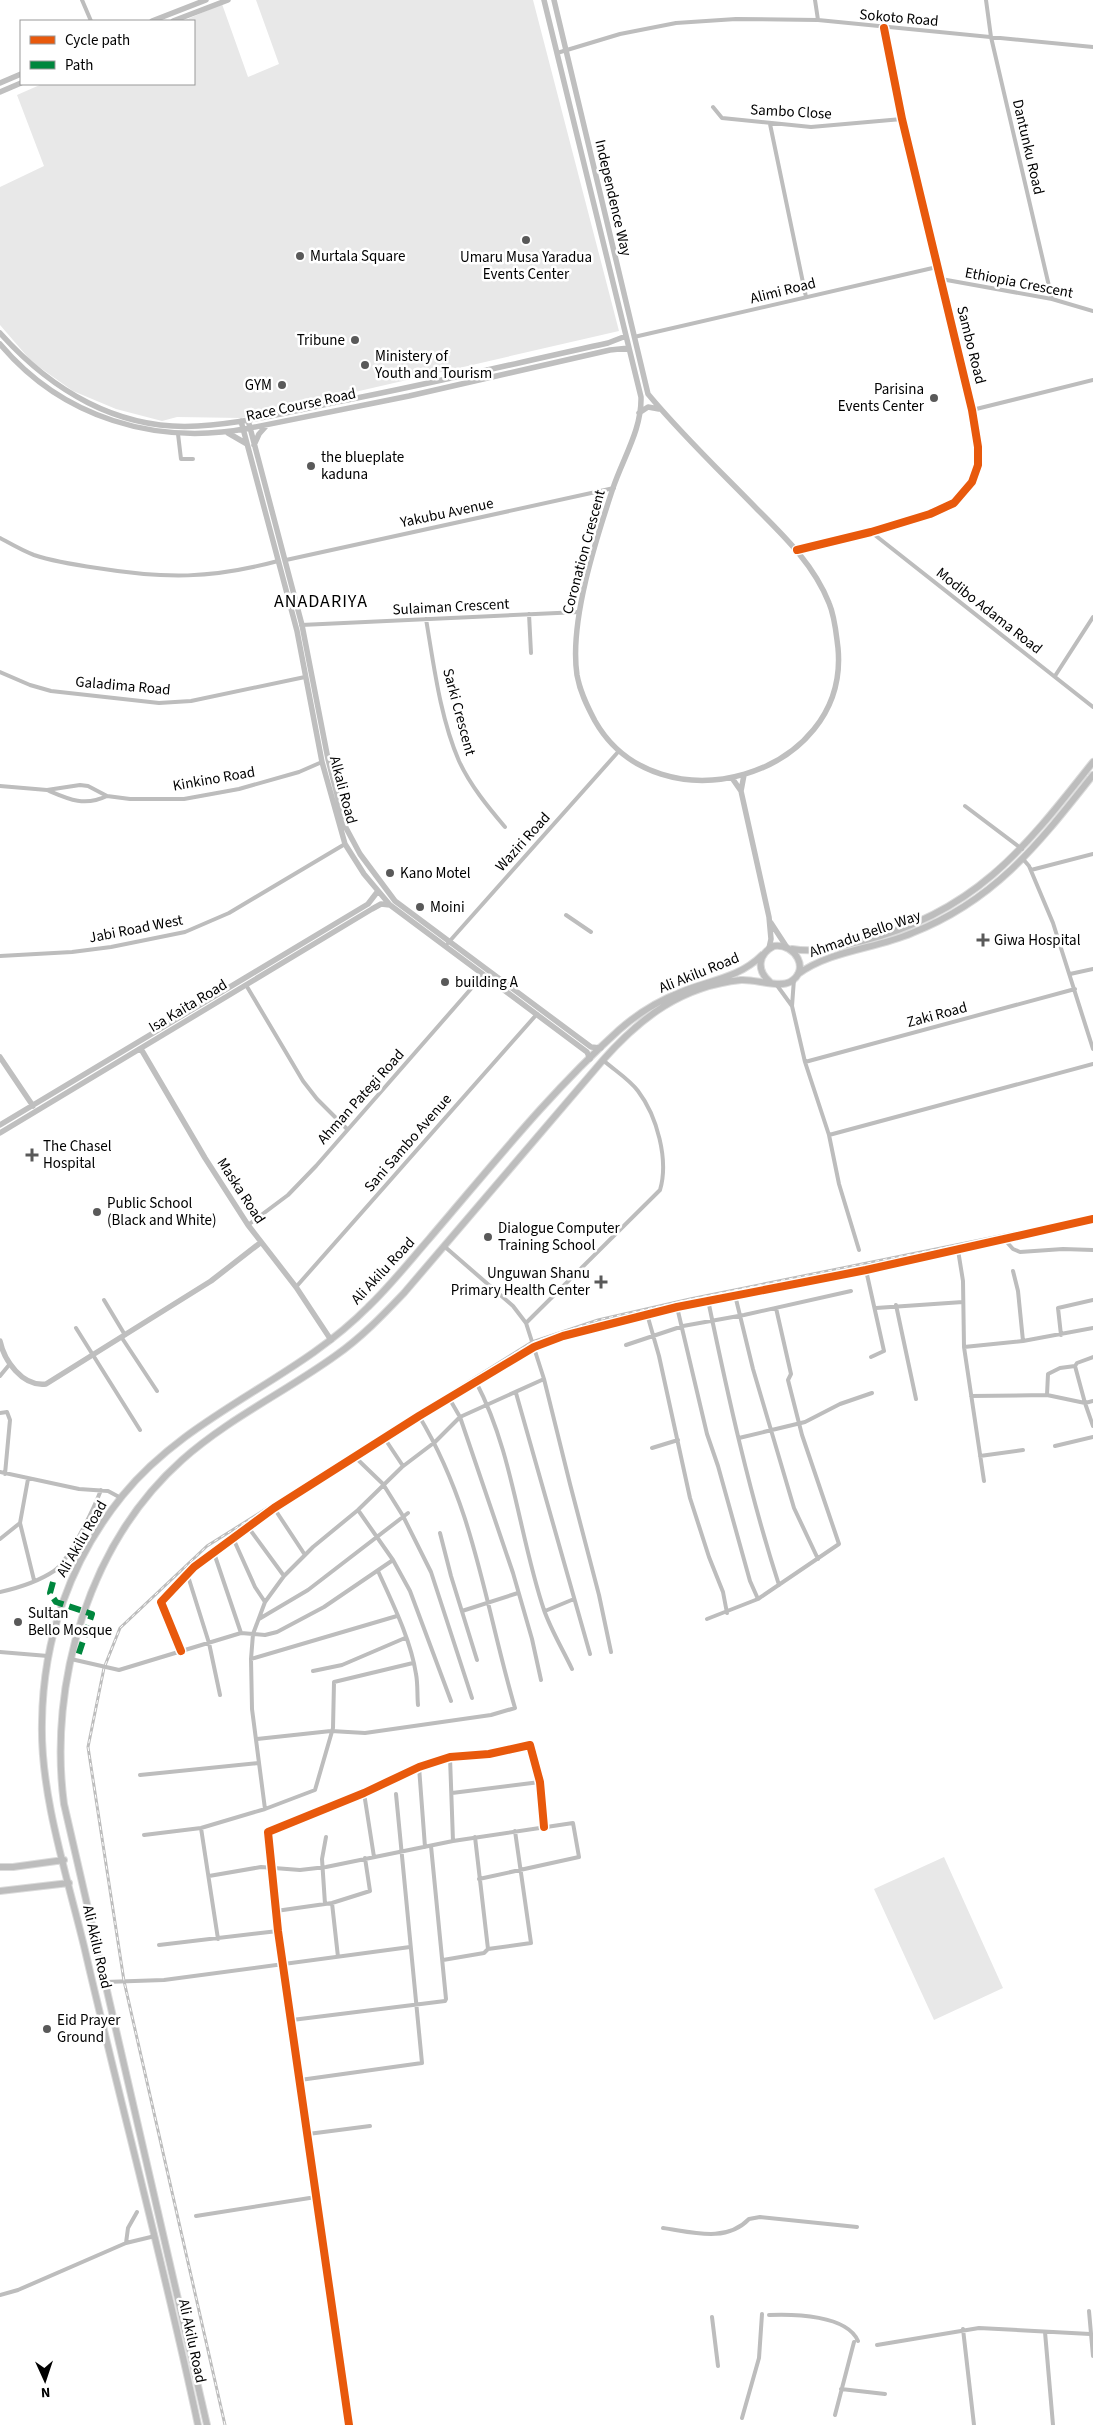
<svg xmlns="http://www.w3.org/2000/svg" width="1093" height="2425" viewBox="0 0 1093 2425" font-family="'Source Sans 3',sans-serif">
<rect width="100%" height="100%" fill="#fff"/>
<path fill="#e8e8e8" d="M 256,0 L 533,0 L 619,331 L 242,418 L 177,417 L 162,421 L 116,409 L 73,391 L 32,362 L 0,325 L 0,187 L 44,166 L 17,95 L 42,84 L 194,84 L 194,21 L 183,21 L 222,4 L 248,77 L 279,64 Z
M 944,1857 L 1003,1988 L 934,2020 L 874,1889 Z"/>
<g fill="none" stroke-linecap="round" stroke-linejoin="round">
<g stroke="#dbdbdb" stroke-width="8">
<path id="primary" d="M 792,949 C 817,953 838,947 862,941 C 975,913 1025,848 1093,762
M 798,974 C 831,950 875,949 912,933 C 996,900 1039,843 1093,775
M 0,1867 L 13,1867 L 64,1860
M 0,1891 L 69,1883
M 198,2425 C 164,2264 121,2106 84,1946 C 67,1876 40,1794 42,1722 C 43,1639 70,1560 123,1495 C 190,1413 295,1381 368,1307 C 390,1286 409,1262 429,1239 C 490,1168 549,1093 619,1030 C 637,1014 658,1001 681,992 C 710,980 739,978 762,955
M 207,2425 L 64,1804 C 48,1683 89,1543 182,1460 C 228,1419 285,1392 335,1356 C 361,1338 383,1315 404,1293 L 603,1060 C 641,1017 682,986 741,980 C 755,979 779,988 790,982 C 811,970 795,943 774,946 C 758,954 756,970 770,982"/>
</g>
<path stroke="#bdbdbd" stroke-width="4" d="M 82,0 L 91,21
M 815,0 L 818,20
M 986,0 L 991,37 L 1052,299
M 557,53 L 620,34 L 676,23 L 736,19 L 818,20 L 1093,47
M 713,107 L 722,118 L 811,127 L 902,119
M 770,124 L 806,297
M 941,279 L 1052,299 L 1093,311
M 634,337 L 937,267
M 972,410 L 1093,380
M 178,434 L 181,459 L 193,459
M 871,532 L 1093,707
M 0,538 C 11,544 23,551 34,555 C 55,562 76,565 97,568 C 165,579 211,579 278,561
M 797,550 L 871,532 L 930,514 L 954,503 L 972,482 L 978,465 L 978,447 L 972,410 L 902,119 L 884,28
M 286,560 L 614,488
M 529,614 L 531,653
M 426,619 C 434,666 440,717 459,761 C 470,785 488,807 505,827
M 301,625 L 579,612
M 0,672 L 30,685 L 51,691 L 159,703 L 191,701 L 305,677
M 1055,676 L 1093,617
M 0,786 L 47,790 L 80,785 L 88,786 L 107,796 L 130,799 L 184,799 L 239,789 L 299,772 L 322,762
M 47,790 C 68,799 84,807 107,796
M 965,806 L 1022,849
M 1023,859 L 1029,866 L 1053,923 L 1093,1049
M 1031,870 L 1093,854
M 566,915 L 591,932
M 448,943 L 618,752
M 0,956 L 72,952 L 111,947 L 185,932 L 229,913 L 345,844
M 1070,974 L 1093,969
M 794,979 L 792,1006 L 805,1062 L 829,1135 L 839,1184 L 859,1250
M 776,984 L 792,1006
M 246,985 L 303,1081 L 317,1099 L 347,1129
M 805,1062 L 1075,989
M 829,1135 L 1093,1064
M 248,1225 L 288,1195 L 316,1166 L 483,975
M 1004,1239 L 1013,1249 L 1020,1252 L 1063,1249 L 1093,1250
M 444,1246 L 513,1306 L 526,1323 L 544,1379 L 570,1484 L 599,1595 L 611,1652
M 958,1250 L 963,1281 L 964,1347 L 984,1481
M 866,1270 L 884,1351 L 871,1357
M 1013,1271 L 1018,1291 L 1023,1341
M 296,1287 L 537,1014
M 735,1295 L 753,1369 L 794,1508 L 818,1559
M 104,1300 L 125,1335
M 708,1300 C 728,1396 749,1492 779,1585
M 896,1305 L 916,1399
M 677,1307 L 707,1434 L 718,1466 L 750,1581 L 758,1599
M 876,1308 L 963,1302
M 647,1314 L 659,1356 L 690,1498 L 709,1557 L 723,1592 L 727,1613
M 526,1323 L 660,1190 C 669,1160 657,1116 638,1091 C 629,1079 614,1070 603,1060
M 76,1328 L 140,1430
M 1061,1335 L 1058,1308 L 1093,1300
M 122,1338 L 157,1391
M 626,1345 L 683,1326 L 744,1315 L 851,1291
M 964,1347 L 1023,1341 L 1093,1328
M 1075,1366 L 1085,1403 L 1093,1401
M 0,1376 L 9,1365
M 476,1382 C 513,1452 519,1536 544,1610 C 551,1630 563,1650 572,1669
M 516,1393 L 590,1654
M 1047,1395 L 1085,1403 L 1093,1426
M 971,1396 L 1047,1395 L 1048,1374 L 1060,1368 L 1075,1366 L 1077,1363 L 1093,1357
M 449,1398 L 460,1417 L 513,1573 L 532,1639 L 541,1680
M 0,1413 L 7,1412 L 10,1420 L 5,1474
M 739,1438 L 805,1422 L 840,1404 L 872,1393
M 385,1439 L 403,1466
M 1055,1446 L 1093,1437
M 652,1448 L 678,1440
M 980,1456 L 1023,1450
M 355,1457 L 383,1484 L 403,1516 L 431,1572 L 472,1698
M 0,1472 L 79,1489 L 108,1491 L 121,1498
M 274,1508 L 305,1555
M 358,1510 L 393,1560 L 410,1591 L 451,1701
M 20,1523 L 34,1580
M 248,1527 L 284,1576
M 440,1533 L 451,1576 L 477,1660
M 233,1538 L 255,1587 L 265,1602
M 0,1539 L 20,1523 L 28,1479
M 214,1553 L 241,1633
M 378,1571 C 392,1602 411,1640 416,1674 C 418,1684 417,1695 418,1705
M 187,1573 L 209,1643 L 220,1695
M 0,1592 C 18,1588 39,1581 54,1571 C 69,1561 94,1508 101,1490
M 462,1611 L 518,1593
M 545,1611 L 574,1599
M 259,1619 L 308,1590 L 408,1513
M 707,1619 L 758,1599 L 839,1544 L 802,1435 L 788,1380 L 791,1374 L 776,1308
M 181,1651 L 161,1602 L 194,1567 L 274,1508 L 419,1416 L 534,1347 L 563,1336 L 677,1307 L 866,1270 L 1093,1219
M 0,1652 L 48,1656
M 71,1659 L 119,1670 L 241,1633 L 265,1635 L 277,1632 L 324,1607 L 393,1560
M 251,1659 L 397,1616
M 313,1671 L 342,1665 L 405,1638
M 257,1739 L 331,1731 L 365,1733 L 491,1715 L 515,1708 C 485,1606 475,1509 419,1416
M 450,1757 L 453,1841
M 419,1767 L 425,1847
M 140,1775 L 259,1763
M 364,1793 L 374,1857
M 452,1793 L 540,1782
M 265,1809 L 252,1709 L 251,1659 L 253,1634 L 265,1602 L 284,1576 L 313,1547 L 358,1510 L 402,1467 L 435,1442 L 460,1417 L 544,1379
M 201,1828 L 218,1939
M 144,1835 L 201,1828 L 265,1809 L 315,1790 L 333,1728 L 334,1682 L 413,1663
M 475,1837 L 488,1949
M 209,1876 L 261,1867 L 300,1870 L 326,1867 L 453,1841 L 573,1823 L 579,1857 L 479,1879
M 332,1903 L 338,1957
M 325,1904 L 322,1859 L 326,1837
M 276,1911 L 332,1903 L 370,1891 L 365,1858
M 159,1945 L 278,1931
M 443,1960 L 484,1953 L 488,1949 L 531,1943 L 515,1831
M 105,1982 L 164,1980 L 410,1947
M 292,2020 L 445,2001 L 446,1999 L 431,1846
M 300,2080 L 422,2063 L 396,1794
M 308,2134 L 370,2126
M 196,2216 L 316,2197
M 663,2228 C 692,2232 726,2243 749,2219 L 760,2217 L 857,2227
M 126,2243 L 128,2228 L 137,2212
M 0,2295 L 18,2290 L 126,2243 L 155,2236
M 1089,2311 L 1093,2356
M 769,2315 C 794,2314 847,2315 858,2341
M 712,2317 L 718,2366
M 963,2329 L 974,2425
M 1045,2332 L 1053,2425
M 877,2345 L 979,2328 L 1090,2334
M 841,2389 L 885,2394
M 835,2415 L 854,2342
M 742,2418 L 759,2358 L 762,2314
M 349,2425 L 278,1931 L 268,1832 L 364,1793 L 419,1767 L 450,1757 L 489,1754 L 530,1745 L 540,1782 L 544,1827"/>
<path stroke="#bfbfbf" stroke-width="5.5" d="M 544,0 L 641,397 C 642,429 623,458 613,488 C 596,539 569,622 577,675 C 580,692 587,706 595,721 C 658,831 850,777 838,648 C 836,633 835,617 829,603 C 814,565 785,537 756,508 C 720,471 682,435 648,394 L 554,0
M 152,21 L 206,0
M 173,21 L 228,0
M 0,83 L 21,74
M 0,92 L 21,83
M 0,333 C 51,390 118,431 198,426 C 248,423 297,410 347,400 C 434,383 521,362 608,343 L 626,336
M 0,344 C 62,418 156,446 250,428 L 409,396 L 610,350 L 629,348
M 639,413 L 648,407 L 659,409
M 248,420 L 302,625 L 328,759 L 345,826 L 360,854 L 395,901 L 591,1047 L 601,1048
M 241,421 L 297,631 L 322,762 L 345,844 L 364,874 L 390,905 L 587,1052 L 590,1059
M 228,433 L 247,444
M 254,445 L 259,434 L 267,425
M 732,778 L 741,791 L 769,917 L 771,939 L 769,948
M 741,791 L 744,775
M 771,923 L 786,946
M 141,1049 L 205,1158 L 248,1225 L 296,1287 L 331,1340
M 0,1057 L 33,1106
M 0,1125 L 368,904 L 378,891
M 0,1133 L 372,909 L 381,904 L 390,905
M 0,1341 C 4,1360 22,1387 46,1384 L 211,1281 L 260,1243"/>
<use href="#primary" stroke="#bdbdbd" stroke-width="6"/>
<g stroke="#bdbdbd" stroke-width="3">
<path id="rail" d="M 225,2425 L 124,1981 L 88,1747 L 104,1668 L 120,1628 L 207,1546 L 532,1342 L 598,1320 L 690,1299 L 1093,1217"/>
</g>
<use href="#rail" stroke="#fff" stroke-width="1" stroke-dasharray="4" stroke-linecap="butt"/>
<path stroke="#00873e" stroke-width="6" stroke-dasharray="12 6" stroke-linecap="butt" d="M 53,1582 L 50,1593 L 56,1602 L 92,1614 L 78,1656"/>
<g stroke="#fff" stroke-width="11">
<path id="cycleway" d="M 797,550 L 871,532 L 930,514 L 954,503 L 972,482 L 978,465 L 978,447 L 972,410 L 902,119 L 884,28
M 181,1651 L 161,1602 L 194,1567 L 274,1508 L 419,1416 L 534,1347 L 563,1336 L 677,1307 L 866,1270 L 1093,1219
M 349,2425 L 278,1931 L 268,1832 L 364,1793 L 419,1767 L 450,1757 L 489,1754 L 530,1745 L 540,1782 L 544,1827"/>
</g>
<use href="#cycleway" stroke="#e8590c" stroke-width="8"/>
</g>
<g fill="#595959" stroke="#fff" stroke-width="2">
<circle cx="526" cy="240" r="5"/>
<circle cx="300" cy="256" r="5"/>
<circle cx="355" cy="340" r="5"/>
<circle cx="365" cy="365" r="5"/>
<circle cx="282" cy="385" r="5"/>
<circle cx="934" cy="398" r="5"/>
<circle cx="311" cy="466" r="5"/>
<circle cx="390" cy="873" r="5"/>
<circle cx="420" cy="907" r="5"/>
<path d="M980.5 932.5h5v5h5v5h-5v5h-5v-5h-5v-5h5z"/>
<circle cx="445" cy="982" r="5"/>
<path d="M29.5 1147.5h5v5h5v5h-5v5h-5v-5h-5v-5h5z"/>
<circle cx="97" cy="1212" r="5"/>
<circle cx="488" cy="1237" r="5"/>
<path d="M598.5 1274.5h5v5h5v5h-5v5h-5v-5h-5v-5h5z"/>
<circle cx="18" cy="1622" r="5"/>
<circle cx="47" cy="2029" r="5"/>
</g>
<g text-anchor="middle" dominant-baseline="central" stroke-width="5" stroke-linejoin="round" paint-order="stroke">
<g font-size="15" fill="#000" stroke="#fff">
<text transform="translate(899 18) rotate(5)">Sokoto Road</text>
<text transform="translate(791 112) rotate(3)">Sambo Close</text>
<text transform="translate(1028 147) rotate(77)">Dantunku Road</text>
<text transform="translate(613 198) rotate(77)">Independence Way</text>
<text transform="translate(1019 283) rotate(11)">Ethiopia Crescent</text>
<text transform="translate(783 291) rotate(-14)">Alimi Road</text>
<text transform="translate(971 345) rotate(76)">Sambo Road</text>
<text transform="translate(301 405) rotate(-12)">Race Course Road</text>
<text transform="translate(447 513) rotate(-12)">Yakubu Avenue</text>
<text transform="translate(584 552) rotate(-75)">Coronation Crescent</text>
<text transform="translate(451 607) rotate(-3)">Sulaiman Crescent</text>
<text transform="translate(989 611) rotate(38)">Modibo Adama Road</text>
<text transform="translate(123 686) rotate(5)">Galadima Road</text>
<text transform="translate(459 712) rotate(75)">Sarki Crescent</text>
<text transform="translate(214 779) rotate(-10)">Kinkino Road</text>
<text transform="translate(343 790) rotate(75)">Alkali Road</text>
<text transform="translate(523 842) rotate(-48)">Waziri Road</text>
<text transform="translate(136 929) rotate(-11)">Jabi Road West</text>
<text transform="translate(865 934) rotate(-19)">Ahmadu Bello Way</text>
<text transform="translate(699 973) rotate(-22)">Ali Akilu Road</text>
<text transform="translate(188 1006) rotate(-31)">Isa Kaita Road</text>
<text transform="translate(937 1015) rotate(-15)">Zaki Road</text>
<text transform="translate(361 1097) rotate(-48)">Ahman Pategi Road</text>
<text transform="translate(408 1143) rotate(-49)">Sani Sambo Avenue</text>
<text transform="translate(241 1191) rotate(57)">Maska Road</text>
<text transform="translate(383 1271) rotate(-47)">Ali Akilu Road</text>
<text transform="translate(82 1539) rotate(-60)">Ali Akilu Road</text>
<text transform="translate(97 1947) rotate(77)">Ali Akilu Road</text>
<text transform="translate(192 2341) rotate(78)">Ali Akilu Road</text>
</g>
<g font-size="15" fill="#000" stroke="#fff" text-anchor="start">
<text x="310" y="256">Murtala Square</text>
<text x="526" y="257" text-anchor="middle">Umaru Musa Yaradua<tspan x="526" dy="17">Events Center</tspan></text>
<text x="345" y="340" text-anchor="end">Tribune</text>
<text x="375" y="356">Ministery of<tspan x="375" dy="17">Youth and Tourism</tspan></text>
<text x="272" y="385" text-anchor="end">GYM</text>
<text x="924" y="389" text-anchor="end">Parisina<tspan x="924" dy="17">Events Center</tspan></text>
<text x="321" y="457">the blueplate<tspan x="321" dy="17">kaduna</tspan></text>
<text x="400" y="873">Kano Motel</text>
<text x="430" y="907">Moini</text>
<text x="994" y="940">Giwa Hospital</text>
<text x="455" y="982">building A</text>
<text x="43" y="1146">The Chasel<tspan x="43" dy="17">Hospital</tspan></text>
<text x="107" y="1203">Public School<tspan x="107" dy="17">(Black and White)</tspan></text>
<text x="498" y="1228">Dialogue Computer<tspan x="498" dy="17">Training School</tspan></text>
<text x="590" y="1273" text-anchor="end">Unguwan Shanu<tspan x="590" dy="17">Primary Health Center</tspan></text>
<text x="28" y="1613">Sultan<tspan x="28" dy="17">Bello Mosque</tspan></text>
<text x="57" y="2020">Eid Prayer<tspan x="57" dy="17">Ground</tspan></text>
</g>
<g font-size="18" letter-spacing="1" fill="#000" stroke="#fff">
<text x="321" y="601">ANADARIYA</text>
</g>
</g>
<rect x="20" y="20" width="175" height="65" fill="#ffffff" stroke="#999999"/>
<rect x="30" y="36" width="25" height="8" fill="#e8590c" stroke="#999999"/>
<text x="65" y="45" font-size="15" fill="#000000">Cycle path</text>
<rect x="30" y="61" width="25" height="8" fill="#00873e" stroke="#999999"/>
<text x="65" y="70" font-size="15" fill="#000000">Path</text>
<g transform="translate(45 2380) rotate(177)" stroke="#ffffff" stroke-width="4" paint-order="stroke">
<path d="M0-4L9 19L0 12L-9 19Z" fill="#000000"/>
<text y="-8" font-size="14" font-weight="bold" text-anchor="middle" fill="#000000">N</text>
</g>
</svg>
